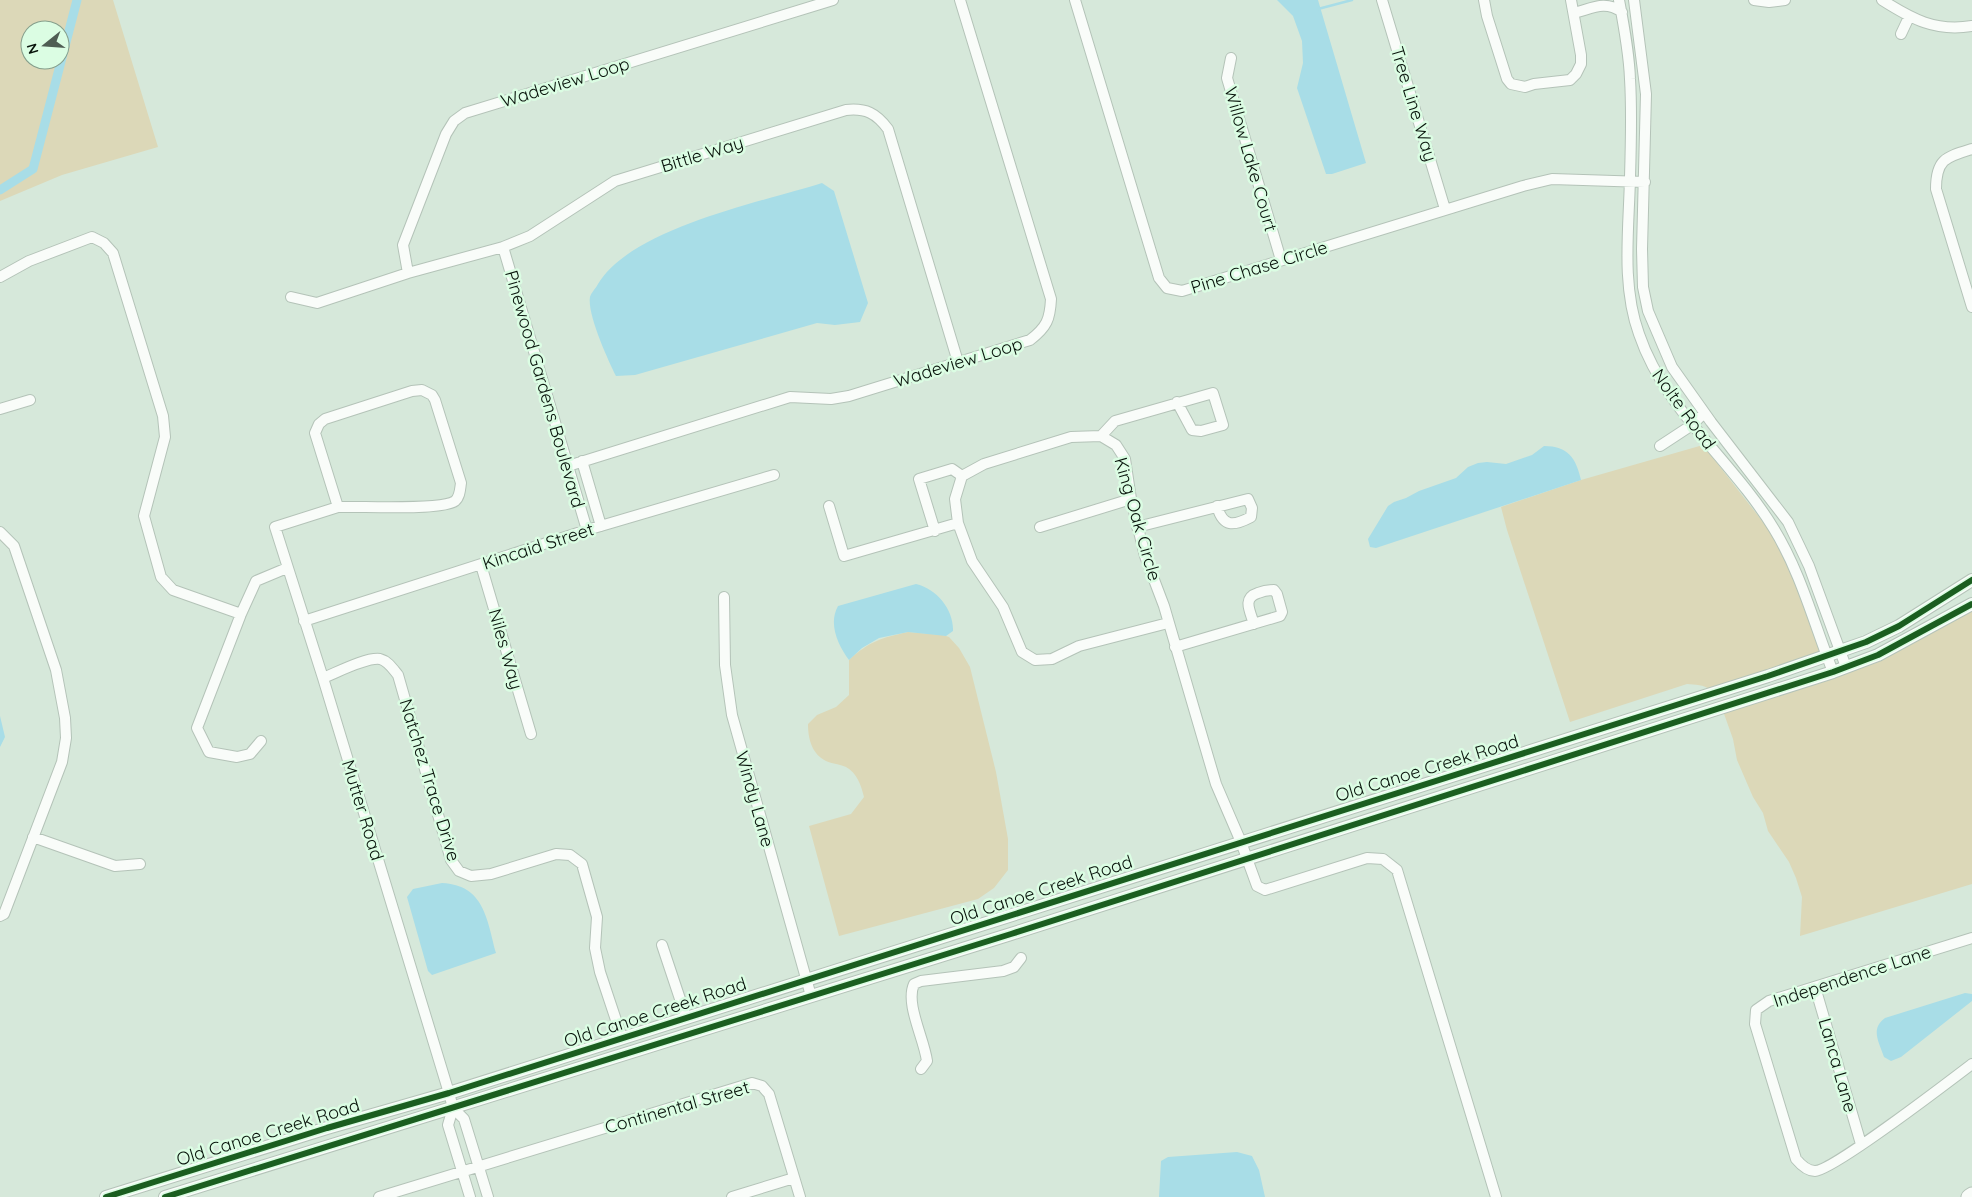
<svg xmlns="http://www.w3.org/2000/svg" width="1972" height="1197" viewBox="0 0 1972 1197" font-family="Quicksand,sans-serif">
<rect width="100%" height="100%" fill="#d6e8da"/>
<path fill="#dcd8b8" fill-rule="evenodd" d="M 0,0 L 113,0 L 158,147 L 62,175 L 0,201 ZM 30,30 L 60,30 L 60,60 L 30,60 Z
M 1703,445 L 1770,531 L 1791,573 L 1821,653 L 1710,690 C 1704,684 1695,685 1687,684 L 1570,722 L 1507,530 L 1501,507 L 1581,480 Z
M 1972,608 L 1972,884 L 1800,936 L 1802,897 L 1796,878 L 1789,862 L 1768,831 L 1763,813 L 1753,797 L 1737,760 L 1733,739 L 1723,711 L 1830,677 Z
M 908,632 L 943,635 L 949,637 L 959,648 L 970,667 L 996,772 L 1008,839 L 1008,870 L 994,888 L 978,899 L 839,936 L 809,826 L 851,814 L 864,797 C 861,785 857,773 846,767 C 840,764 832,764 826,761 C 812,754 808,739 808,724 L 817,715 L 836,707 L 849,695 L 849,660 C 870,641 881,638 908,632 Z"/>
<path fill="#a8dde7" d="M 1277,0 L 1318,0 L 1366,163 L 1332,174 L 1326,174 L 1297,88 L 1303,63 L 1302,41 L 1293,16 Z
M 822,183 L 834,191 L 868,303 L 860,322 L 835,325 L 817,323 L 635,375 L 616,376 C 608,360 587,314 590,297 C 591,293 596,288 598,284 C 631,228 762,202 822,183 Z
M 1544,446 C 1568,446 1576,458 1581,480 L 1376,548 L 1370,547 L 1368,539 L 1388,506 L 1394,502 L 1406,498 L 1419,491 L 1456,478 L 1468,467 L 1478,463 L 1487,462 L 1506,464 L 1532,455 Z
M 916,584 C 937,589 954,610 953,631 L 946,636 L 908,632 L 879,638 L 862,648 L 849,660 C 838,645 828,624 838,606 Z
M 0,716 L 5,737 L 0,747 Z
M 442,883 C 484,885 487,919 496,953 L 432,975 L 428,971 L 407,897 L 413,889 Z
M 1965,993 L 1972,994 L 1972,1001 L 1901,1057 L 1891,1061 L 1884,1057 C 1879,1042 1870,1029 1885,1018 Z
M 1237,1152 L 1252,1156 L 1259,1170 L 1265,1197 L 1159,1197 L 1161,1161 L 1168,1157 Z"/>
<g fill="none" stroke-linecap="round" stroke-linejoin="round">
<path stroke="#a8dde7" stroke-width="2.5" d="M 1318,9 L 1352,0"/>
<path stroke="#a8dde7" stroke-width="9" d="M 0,190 L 33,169 L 77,0"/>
<g stroke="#b4c3b8" stroke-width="12">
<path id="minor" d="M 1075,0 L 1159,278 L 1167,288 L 1182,291 L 1523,186 L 1552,179 L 1645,182
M 1382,0 L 1445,209
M 1484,0 L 1487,16 L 1507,79 L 1511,84 L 1525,87 L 1534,84 L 1570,80 L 1576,74 L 1581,64 L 1581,55 L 1571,0
M 1619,0 C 1624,26 1629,52 1630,79 C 1632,111 1631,144 1630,177 C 1629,229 1621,284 1639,334 C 1665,411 1733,461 1774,529 C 1801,573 1814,624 1833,672
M 1634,0 L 1646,94 L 1642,249 L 1643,287 L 1648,311 L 1672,367 L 1711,422 L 1788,522 L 1809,566 L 1846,667
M 1754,0 L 1769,2 L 1785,0
M 1882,0 C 1912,19 1935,32 1972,26
M 1574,13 C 1593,8 1605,0 1622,12
M 1901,34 L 1909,17
M 1231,58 L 1227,78 L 1281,260
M 1972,149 C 1946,157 1936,159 1936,189 L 1972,307
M 503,247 L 587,530
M 408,273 L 403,245 L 446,134 L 454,121 L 465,113 L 833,0
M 0,277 L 29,261 L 92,237 L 104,243 L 113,253 L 163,416 L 165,437 L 144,516 L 161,577 L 173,590 L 241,614
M 291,297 L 317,303 L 408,273 L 503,247 L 530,236 L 615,181 L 846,110 C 866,108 876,113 888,129 L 958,362
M 422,390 L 432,395 L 435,400 L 461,483 C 460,489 460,497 455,501 C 441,511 359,506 338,507 L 315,433 L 319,424 L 325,419 L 412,391 Z
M 0,409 L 30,400
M 1101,436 L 1115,421 L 1213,393 L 1223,425 L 1201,431 L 1192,430 L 1177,402
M 1660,446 L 1692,425 L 1704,413
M 582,461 L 601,526
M 568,466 L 790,397 L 831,399 L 849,396 L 1030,340 C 1047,327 1050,319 1051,299 L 960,0
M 829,506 L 844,556 L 958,523
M 338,507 L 275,527 L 323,678 L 449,1093 L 453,1108 L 464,1119 L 488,1197
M 1040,527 L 1131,499
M 1137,527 L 1248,499 L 1252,508 L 1251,517 C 1234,526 1223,528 1217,506
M 935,531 L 919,479 L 952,469 L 962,476
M 0,532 L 14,546 L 56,670 L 65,718 L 66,738 L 62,762 L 4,914 L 0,916
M 481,565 L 531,734
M 724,597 L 725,665 L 732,715 L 811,996
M 304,621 L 587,530 L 774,475
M 1168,623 L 1079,646 L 1052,659 L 1035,660 L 1022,652 L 1003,607 L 972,561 L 958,523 L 955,499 L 962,476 L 984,464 L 1071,437 L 1101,436 L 1116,445 L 1125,459 L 1131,499 L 1145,556 L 1164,606 L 1216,784 L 1241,842 L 1257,886 L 1265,890 L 1367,858 L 1383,859 L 1397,870 L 1496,1197
M 1175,647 L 1280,616 L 1282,612 L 1277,594 L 1274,590 C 1268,590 1263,591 1258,593 C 1242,598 1250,611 1254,624
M 323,678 C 336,673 366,657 380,659 C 388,661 393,669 398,675 L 451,860 L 459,871 L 471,876 L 491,874 L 556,854 L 570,855 L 582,864 L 597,917 L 595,948 L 600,972 L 622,1038
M 261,741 L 250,754 L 237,757 L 209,752 L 197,728 L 241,614 L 256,581 L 287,568
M 33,837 L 115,866 L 140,864
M 1972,938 L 1769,1001 L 1756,1010 L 1755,1024 L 1796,1159 C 1801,1165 1807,1171 1815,1171 C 1832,1171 1951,1080 1972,1064
M 662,945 L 686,1017
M 1815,987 L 1861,1144
M 921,1069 L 927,1061 C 924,1038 905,1004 914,984 L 921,981 L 1003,971 L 1014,967 L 1021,958
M 453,1108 L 448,1125 L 470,1197
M 379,1197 L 752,1083 L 762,1086 L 769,1094 L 800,1197
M 732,1197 L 794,1178"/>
</g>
<g stroke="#b4c3b8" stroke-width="14">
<path id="major" d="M 106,1197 L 327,1128 L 449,1093 L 1768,676 L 1866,642 L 1899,626 L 1972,580
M 165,1197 L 1011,934 L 1833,672 L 1878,655 L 1972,604"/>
</g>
<g stroke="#b4c3b8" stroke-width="17">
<path id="highway" d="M 1969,1197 L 1972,1195"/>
</g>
<use href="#minor" stroke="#f9fcf9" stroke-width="10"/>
<use href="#major" stroke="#f9fcf9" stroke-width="12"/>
<use href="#highway" stroke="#f9fcf9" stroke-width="15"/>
<g stroke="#dbfde3" stroke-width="9">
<path id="cycleway" d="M 106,1197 L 327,1128 L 449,1093 L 1768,676 L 1866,642 L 1899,626 L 1972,580
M 165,1197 L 1011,934 L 1833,672 L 1878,655 L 1972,604"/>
</g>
<use href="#cycleway" stroke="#1b5e20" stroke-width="6"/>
</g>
<g text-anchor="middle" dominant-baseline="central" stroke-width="5" stroke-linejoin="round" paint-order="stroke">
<g font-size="18" fill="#07120a" stroke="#dbfde3">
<text transform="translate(565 82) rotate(-17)">Wadeview Loop</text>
<text transform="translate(1414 104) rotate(73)">Tree Line Way</text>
<text transform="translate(702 154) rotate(-17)">Bittle Way</text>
<text transform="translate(1251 159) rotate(74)">Willow Lake Court</text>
<text transform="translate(1259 267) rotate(-17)">Pine Chase Circle</text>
<text transform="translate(958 362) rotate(-17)">Wadeview Loop</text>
<text transform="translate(545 389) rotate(74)">Pinewood Gardens Boulevard</text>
<text transform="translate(1684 409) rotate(54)">Nolte Road</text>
<text transform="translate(1138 519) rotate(74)">King Oak Circle</text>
<text transform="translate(538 546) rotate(-18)">Kincaid Street</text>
<text transform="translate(506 649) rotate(74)">Niles Way</text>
<text transform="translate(1427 768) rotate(-17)">Old Canoe Creek Road</text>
<text transform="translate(430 780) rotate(73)">Natchez Trace Drive</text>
<text transform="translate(755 799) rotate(74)">Windy Lane</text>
<text transform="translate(363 810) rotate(73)">Mutter Road</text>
<text transform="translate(1041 890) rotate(-18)">Old Canoe Creek Road</text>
<text transform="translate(1852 976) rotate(-18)">Independence Lane</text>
<text transform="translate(655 1012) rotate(-18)">Old Canoe Creek Road</text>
<text transform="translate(1838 1065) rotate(74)">Lanca Lane</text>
<text transform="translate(677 1107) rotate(-16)">Continental Street</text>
<text transform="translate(268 1132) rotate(-17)">Old Canoe Creek Road</text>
</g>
</g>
<g transform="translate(45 45) rotate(253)"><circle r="24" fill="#dbfde3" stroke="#869f8c"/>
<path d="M0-4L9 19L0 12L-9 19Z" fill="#4f5d53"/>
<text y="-8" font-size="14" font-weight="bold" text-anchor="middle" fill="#07120a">N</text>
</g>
</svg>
